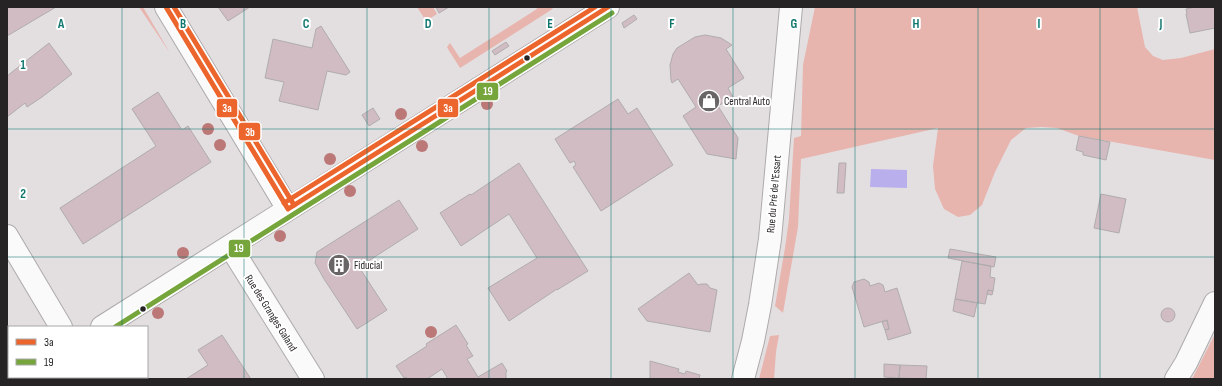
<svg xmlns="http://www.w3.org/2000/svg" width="1222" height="386" viewBox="0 0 1222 386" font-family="'Sofia Sans Condensed',sans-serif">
<rect width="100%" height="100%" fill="#e3dfe1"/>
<path fill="#e8b4ae" d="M 139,7 L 143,7 L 170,53 Z
M 417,7 L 433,7 L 437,14 L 426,21 Z
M 536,7 L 554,7 L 551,10 L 460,68 L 448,49 L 447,47 L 450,43 L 460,58 L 537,9 Z
M 815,7 L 1137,7 L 1145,47 L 1153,56 L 1163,60 L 1181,58 L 1215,49 L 1215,160 L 1079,136 L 1057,128 L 1042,127 L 1026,128 L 1011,140 L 995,172 L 982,205 L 970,215 L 958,217 L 944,209 L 935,189 L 933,166 L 938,128 L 801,159 L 798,227 L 783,313 L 775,306 L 785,248 L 789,219 L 794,138 L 801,136 L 803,65 Z
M 1215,334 L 1215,379 L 1192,379 Z
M 779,335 L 776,352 L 774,379 L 759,379 L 770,336 Z"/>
<path fill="#baafed" d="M 871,169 L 907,170 L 907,188 L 870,187 Z"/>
<path fill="#d1bcc3" stroke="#b0acae" d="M 7,7 L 56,7 L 7,36 Z
M 218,7 L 250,7 L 228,21 Z
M 436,7 L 449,7 L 439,13 Z
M 1195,7 L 1215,7 L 1215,28 L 1190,33 L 1186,14 L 1187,14 L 1186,9 Z
M 634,15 L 637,19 L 624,28 L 622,23 Z
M 321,26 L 350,72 L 346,75 L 327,71 L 318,110 L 279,101 L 284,82 L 265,78 L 273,39 L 312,48 L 316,29 Z
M 705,35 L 721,38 L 732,45 L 726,49 L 744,78 L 728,88 L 733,97 L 718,106 L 738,138 L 736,159 L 707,154 L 683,116 L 696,107 L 678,79 L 672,83 L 671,80 L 670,65 L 673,54 L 677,48 L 695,37 Z
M 506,42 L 509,46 L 495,55 L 492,51 Z
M 49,43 L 72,74 L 42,97 L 27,107 L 25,103 L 7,117 L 7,76 Z
M 158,92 L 182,130 L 188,126 L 211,162 L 83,244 L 60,208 L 156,146 L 132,109 Z
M 618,99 L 628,114 L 637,108 L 673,165 L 601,211 L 573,167 L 576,165 L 574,161 L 570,163 L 555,139 Z
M 373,108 L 380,119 L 369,126 L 362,115 Z
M 1079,136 L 1110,142 L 1106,160 L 1083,155 L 1083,152 L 1076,150 Z
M 519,163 L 588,271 L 557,290 L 557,289 L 509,321 L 488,288 L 537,258 L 509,214 L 461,246 L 440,213 L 470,194 L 471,195 Z
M 839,163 L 846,163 L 844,193 L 837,193 Z
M 1101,194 L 1126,199 L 1119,233 L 1094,228 Z
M 399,200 L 418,229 L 359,267 L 387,310 L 357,329 L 324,279 L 315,263 L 317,252 Z
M 950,249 L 996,257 L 994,267 L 948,258 Z
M 962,261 L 991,266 L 990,277 L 995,278 L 993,291 L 988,290 L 985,304 L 955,299 Z
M 689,273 L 698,285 L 701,284 L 707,284 L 710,288 L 717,290 L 710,332 L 647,321 L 638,309 Z
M 864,279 L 869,282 L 870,286 L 879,283 L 883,285 L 885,292 L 897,288 L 911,333 L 888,340 L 885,330 L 889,329 L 887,320 L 864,327 L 852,287 L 854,282 Z
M 988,290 L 993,291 L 992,295 L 987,294 Z
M 955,299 L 977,303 L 974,317 L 953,311 Z
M1161 315a7 7 0 1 1 14 0a7 7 0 1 1-14 0Z
M 887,320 L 889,329 L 885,330 L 882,322 Z
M 456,325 L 468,344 L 466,345 L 473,356 L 467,359 L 478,377 L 502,363 L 507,371 L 506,372 L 506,379 L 448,379 L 442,369 L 427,379 L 407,379 L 406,377 L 404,378 L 396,366 L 427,346 L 426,344 Z
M 222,335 L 251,379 L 186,379 L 208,365 L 198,350 Z
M 650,361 L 679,369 L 678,372 L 685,374 L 686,371 L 700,375 L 699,379 L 650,379 Z
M 884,364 L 900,365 L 899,378 L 884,377 Z
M 900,365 L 927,366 L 926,379 L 899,378 Z"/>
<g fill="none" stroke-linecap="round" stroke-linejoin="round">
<g stroke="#adaaac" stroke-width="24">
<path id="street" d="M 166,7 L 288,209
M 7,236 L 61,327
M 230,246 L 313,379
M 102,327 L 608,7
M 20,379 L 23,377
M 743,379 L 753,341 L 760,305 L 770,239 L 791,7
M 1176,379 L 1186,363 L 1215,303"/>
</g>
<use href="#street" stroke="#fbfafa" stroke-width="22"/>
<g stroke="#fff" stroke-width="8">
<path id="bus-1" d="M 166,7 L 288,209
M 288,209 L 608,7"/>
</g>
<g stroke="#fff" stroke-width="8">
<path id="bus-2" d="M 115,327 L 612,13"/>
</g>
<g stroke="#fff" stroke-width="8">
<path id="bus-3" d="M 174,7 L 294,205
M 284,203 L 595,7"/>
</g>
<use href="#bus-1" stroke="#ec652c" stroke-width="5"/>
<use href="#bus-2" stroke="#75a53b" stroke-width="5"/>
<use href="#bus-3" stroke="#ec652c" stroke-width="5"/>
</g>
<g fill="#bb7877">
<circle cx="487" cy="104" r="6"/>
<circle cx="401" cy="114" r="6"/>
<circle cx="208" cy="129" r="6"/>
<circle cx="220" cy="145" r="6"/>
<circle cx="422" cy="146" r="6"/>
<circle cx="330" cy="159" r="6"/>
<circle cx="350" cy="191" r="6"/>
<circle cx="280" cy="236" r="6"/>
<circle cx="183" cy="253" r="6"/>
<circle cx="158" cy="313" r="6"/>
<circle cx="431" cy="332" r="6"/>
</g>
<path fill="none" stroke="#0f766e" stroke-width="1" stroke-opacity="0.55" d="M 122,7 L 122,327M 244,7 L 244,379M 367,7 L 367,379M 489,7 L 489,379M 611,7 L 611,379M 733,7 L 733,379M 855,7 L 855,379M 978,7 L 978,379M 1100,7 L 1100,379M 7,129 L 1215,129M 7,257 L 1215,257M 122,377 L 122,379"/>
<defs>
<g id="shop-disc" transform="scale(1.15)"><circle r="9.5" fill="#696567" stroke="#fff"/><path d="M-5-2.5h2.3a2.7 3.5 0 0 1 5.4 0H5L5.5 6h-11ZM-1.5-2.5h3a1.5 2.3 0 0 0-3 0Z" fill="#fff"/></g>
<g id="building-disc" transform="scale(1.15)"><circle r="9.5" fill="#696567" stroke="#fff"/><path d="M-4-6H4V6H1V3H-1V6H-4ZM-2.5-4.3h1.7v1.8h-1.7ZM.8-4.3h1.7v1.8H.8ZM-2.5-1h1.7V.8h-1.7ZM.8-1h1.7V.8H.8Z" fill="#fff"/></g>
</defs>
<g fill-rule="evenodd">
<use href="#shop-disc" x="709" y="101"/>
<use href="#building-disc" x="339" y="265"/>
</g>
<g fill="#272426" stroke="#fff" stroke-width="1.5">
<circle cx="527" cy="58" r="3.5"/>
<circle cx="143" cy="309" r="3.5"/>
</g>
<g text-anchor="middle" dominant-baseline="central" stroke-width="4" stroke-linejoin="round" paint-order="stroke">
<g font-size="11" fill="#272426" stroke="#fff" text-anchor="start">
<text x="724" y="101">Central Auto</text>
<text x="354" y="265">Fiducial</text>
</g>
<g font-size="11" fill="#272426" stroke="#fff">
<text transform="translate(774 194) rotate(-85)">Rue du Pré de l'Essart</text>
<text transform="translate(271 313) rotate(58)">Rue des Granges Galand</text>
</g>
</g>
<g font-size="13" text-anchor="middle" font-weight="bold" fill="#0f766e" stroke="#fff" stroke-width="4" stroke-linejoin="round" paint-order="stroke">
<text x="61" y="28">A</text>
<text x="183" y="28">B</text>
<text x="306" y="28">C</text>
<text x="428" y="28">D</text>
<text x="550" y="28">E</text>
<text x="672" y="28">F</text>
<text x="794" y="28">G</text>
<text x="916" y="28">H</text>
<text x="1039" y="28">I</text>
<text x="1161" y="28">J</text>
<text x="23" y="69">1</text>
<text x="23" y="198">2</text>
</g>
<g stroke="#fff" stroke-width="1.5">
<rect x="476" y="82" width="23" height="19" rx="4" fill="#75a53b"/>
<rect x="216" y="98" width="22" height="20" rx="4" fill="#ec652c"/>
<rect x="437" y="98" width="22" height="20" rx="4" fill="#ec652c"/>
<rect x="238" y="122" width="23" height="19" rx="4" fill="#ec652c"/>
<rect x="228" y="239" width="23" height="19" rx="4" fill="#75a53b"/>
</g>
<g font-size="11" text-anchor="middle" font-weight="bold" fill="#fff">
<text x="488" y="95">19</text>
<text x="227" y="112">3a</text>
<text x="448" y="112">3a</text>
<text x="250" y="136">3b</text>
<text x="239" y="252">19</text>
</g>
<rect width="1222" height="386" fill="none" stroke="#272426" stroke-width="16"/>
<rect x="8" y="326" width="140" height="52" fill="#ffffff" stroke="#a9a7a8"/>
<rect x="16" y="339" width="20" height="6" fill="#ec652c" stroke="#a9a7a8"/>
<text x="44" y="346" font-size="12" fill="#272426">3a</text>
<rect x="16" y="359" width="20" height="6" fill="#75a53b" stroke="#a9a7a8"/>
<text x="44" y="366" font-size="12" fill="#272426">19</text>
</svg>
